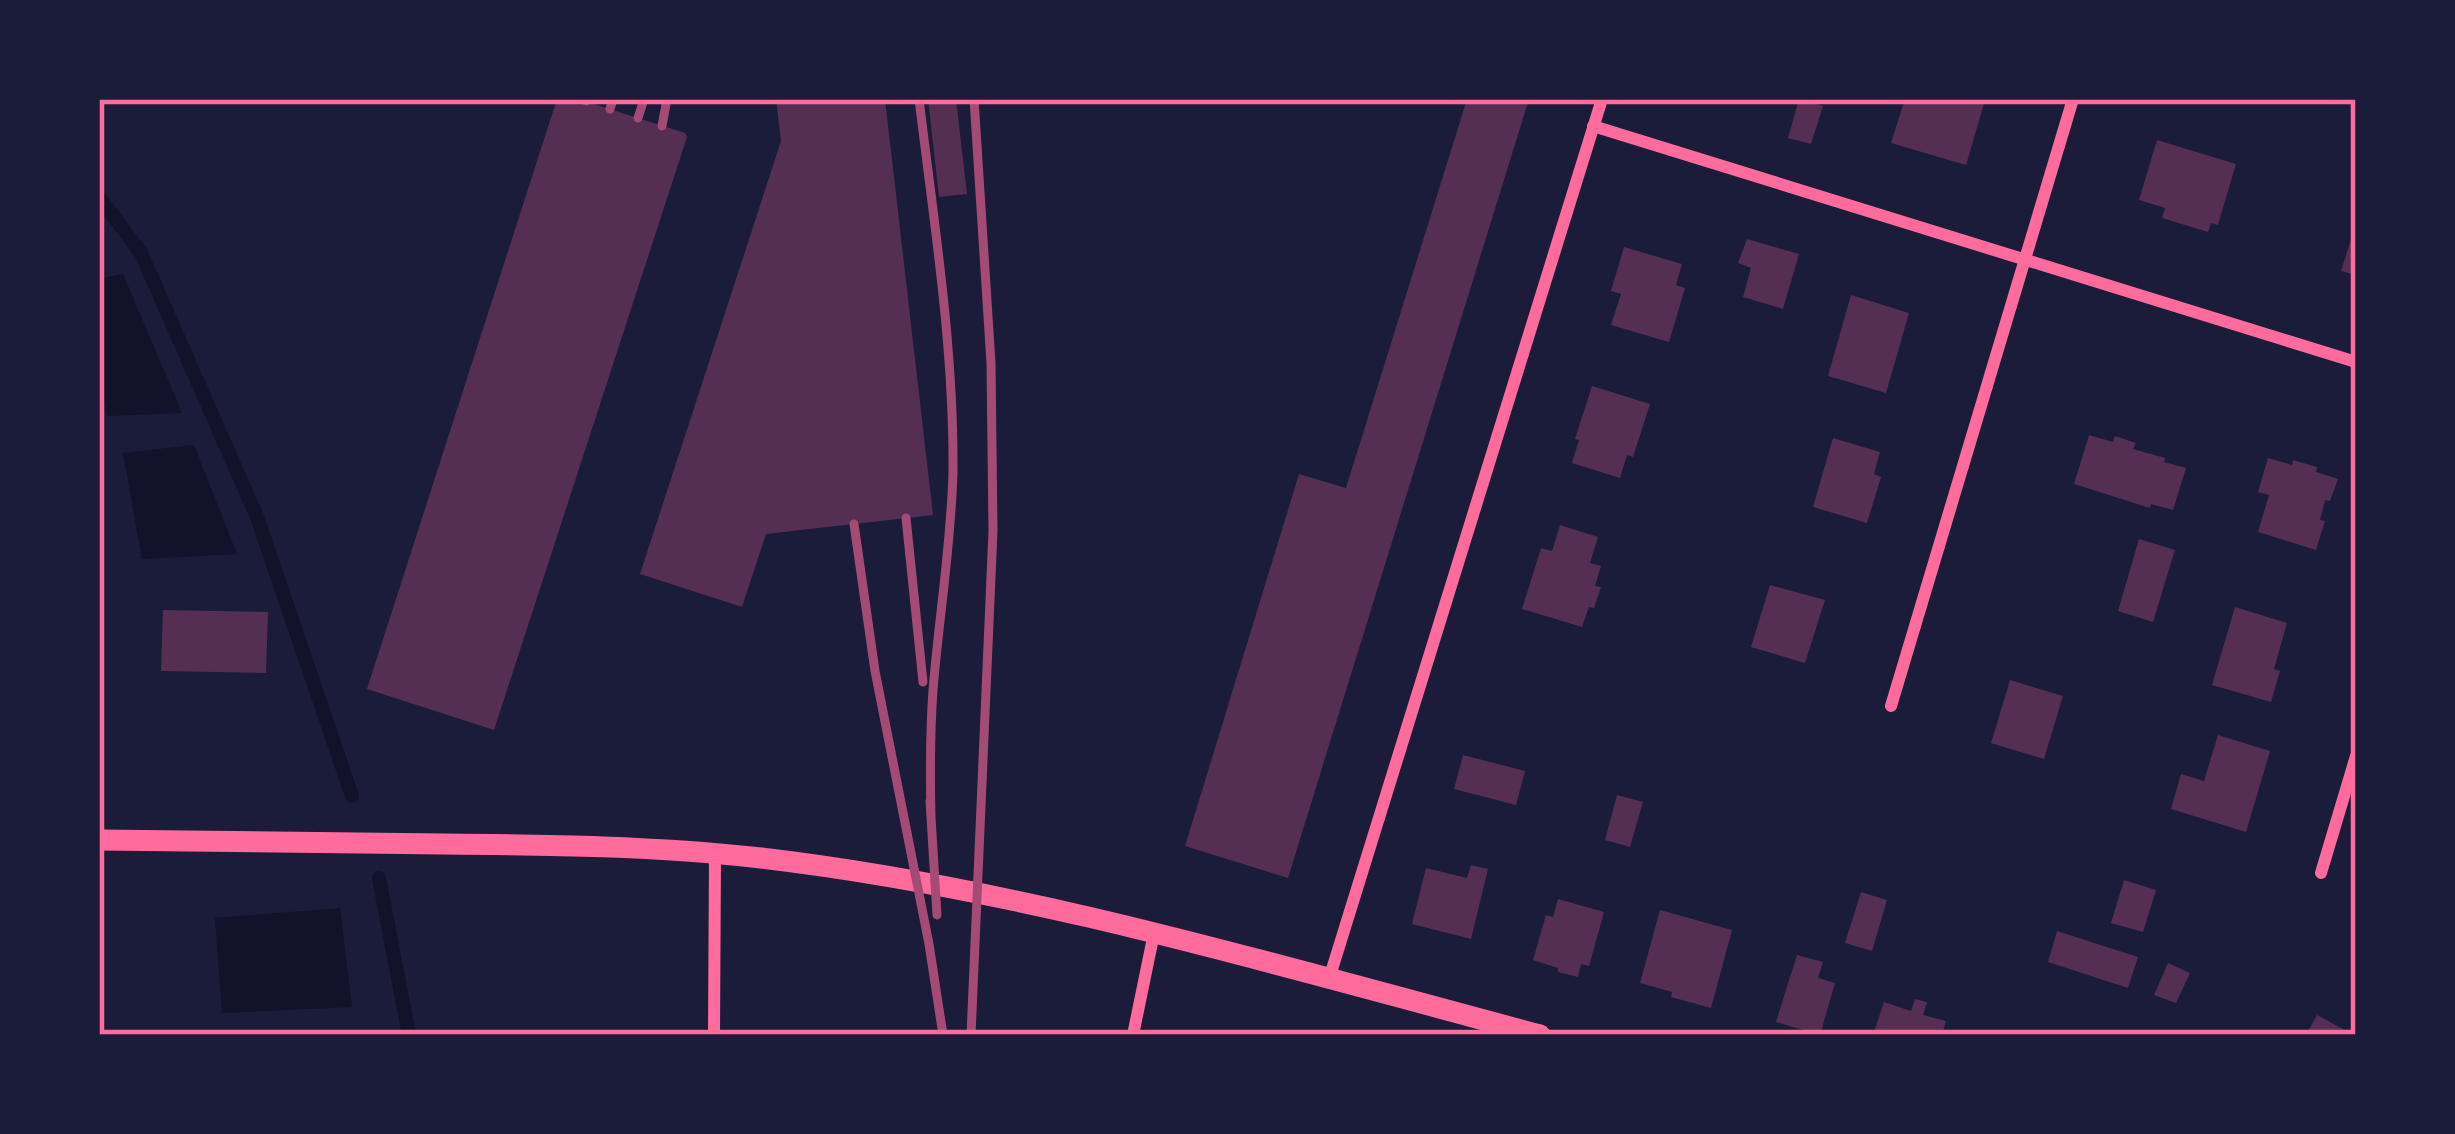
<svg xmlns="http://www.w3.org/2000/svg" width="2455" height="1134" viewBox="0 0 2455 1134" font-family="Cabin,sans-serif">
<rect width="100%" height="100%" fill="#1b1b3a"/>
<path fill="#12122b" d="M 123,274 L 182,413 L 107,416 L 99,379 L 99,279 Z
M 194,445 L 237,554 L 142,559 L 123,453 Z
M 340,908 L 352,1007 L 222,1013 L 215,918 Z"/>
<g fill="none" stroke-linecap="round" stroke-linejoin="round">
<path stroke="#12122b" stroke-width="14" d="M 99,197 L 141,253 L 257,517 L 352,796
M 379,878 L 409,1035"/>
</g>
<path fill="#542f53" d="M 557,99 L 578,99 L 685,133 L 687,137 L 494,730 L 367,689 Z
M 776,99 L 885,99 L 933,515 L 766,534 L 742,607 L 640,574 L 781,141 Z
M 928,99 L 956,99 L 967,194 L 939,197 Z
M 1467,99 L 1529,99 L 1288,878 L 1185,846 L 1299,474 L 1346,488 Z
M 1799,99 L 1823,106 L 1811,144 L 1788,138 Z
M 1905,99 L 1985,100 L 1966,165 L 1891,143 Z
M 2157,140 L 2236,164 L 2218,225 L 2211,223 L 2208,232 L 2162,218 L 2165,208 L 2139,200 Z
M 2355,227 L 2356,227 L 2356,275 L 2341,271 Z
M 1747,239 L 1799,254 L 1783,309 L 1743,297 L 1751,268 L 1738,263 Z
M 1624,247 L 1682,264 L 1676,285 L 1685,288 L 1669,342 L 1611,325 L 1621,294 L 1611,291 Z
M 1851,295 L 1909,313 L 1886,393 L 1828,376 Z
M 1592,386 L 1650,404 L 1633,457 L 1627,455 L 1620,478 L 1572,463 L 1579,440 L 1575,439 Z
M 2089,435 L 2113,442 L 2115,436 L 2136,443 L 2133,449 L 2165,458 L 2164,462 L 2186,468 L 2173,510 L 2151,504 L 2150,508 L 2074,484 Z
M 1833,438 L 1880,452 L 1874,474 L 1881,477 L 1867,523 L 1813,507 Z
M 2268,458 L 2292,465 L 2293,460 L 2317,467 L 2316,472 L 2338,479 L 2330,501 L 2325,500 L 2320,520 L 2325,521 L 2316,550 L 2258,532 L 2269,495 L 2258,492 Z
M 1560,525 L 1598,537 L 1590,563 L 1601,566 L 1595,586 L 1601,587 L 1594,608 L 1589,607 L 1582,627 L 1522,609 L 1541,548 L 1552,551 Z
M 2139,539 L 2175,550 L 2153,622 L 2118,611 Z
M 1770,585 L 1825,600 L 1805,663 L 1751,647 Z
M 2235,607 L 2287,623 L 2274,669 L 2280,671 L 2271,702 L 2212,685 Z
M 163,610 L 268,612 L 266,673 L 161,671 Z
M 2010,680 L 2063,696 L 2044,759 L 1991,743 Z
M 2218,735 L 2270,751 L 2246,832 L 2171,809 L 2181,774 L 2204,781 Z
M 1463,755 L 1525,771 L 1516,805 L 1454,789 Z
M 1617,795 L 1643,802 L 1630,847 L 1605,840 Z
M 1471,865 L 1488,869 L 1471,939 L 1412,924 L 1426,868 L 1467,878 Z
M 2124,880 L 2156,890 L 2143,932 L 2111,923 Z
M 1861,892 L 1887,900 L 1872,951 L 1845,943 Z
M 1558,899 L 1604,912 L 1589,966 L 1581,964 L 1578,977 L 1558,972 L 1558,968 L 1533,960 L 1546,915 L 1553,917 Z
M 1660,910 L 1732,930 L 1711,1008 L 1671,997 L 1672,992 L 1640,983 Z
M 2057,931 L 2138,957 L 2128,988 L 2048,962 Z
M 1797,955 L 1823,962 L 1818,978 L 1835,983 L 1820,1035 L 1776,1022 Z
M 2168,963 L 2190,973 L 2176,1003 L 2154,995 Z
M 1915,999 L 1927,1002 L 1923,1015 L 1946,1021 L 1942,1035 L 1873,1035 L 1884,1002 L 1911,1011 Z
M 2317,1015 L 2354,1035 L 2306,1035 Z"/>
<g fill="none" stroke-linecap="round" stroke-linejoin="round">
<path stroke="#ff6b9d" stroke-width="12" d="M 1593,126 L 2356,362
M 1891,706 L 2073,99
M 2321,873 L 2356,756
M 1329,979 L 1602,99
M 714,1035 L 715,853
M 1133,1035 L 1154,933"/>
<path stroke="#ff6b9d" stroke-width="21" d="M 99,840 C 214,842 329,843 444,844 C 550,845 656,846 761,858 C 1026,889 1283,967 1540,1035"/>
<path stroke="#a44b75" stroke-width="9" d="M 919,99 C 934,223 954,347 953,472 C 951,546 939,617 933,690 C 930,733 930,776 931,818
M 586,101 L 587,99
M 610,109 L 613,99
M 638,118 L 644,99
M 662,126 L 667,99
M 906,518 L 923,682
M 854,524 L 875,671 L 929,944 L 943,1035
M 930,801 L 937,915
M 971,1035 L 993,531 L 991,363 L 974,99"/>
</g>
<rect width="2455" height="1134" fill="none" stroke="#1b1b3a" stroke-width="204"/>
<rect x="102" y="102" width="2251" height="930" fill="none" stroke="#ff6b9d" stroke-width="4.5"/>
</svg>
